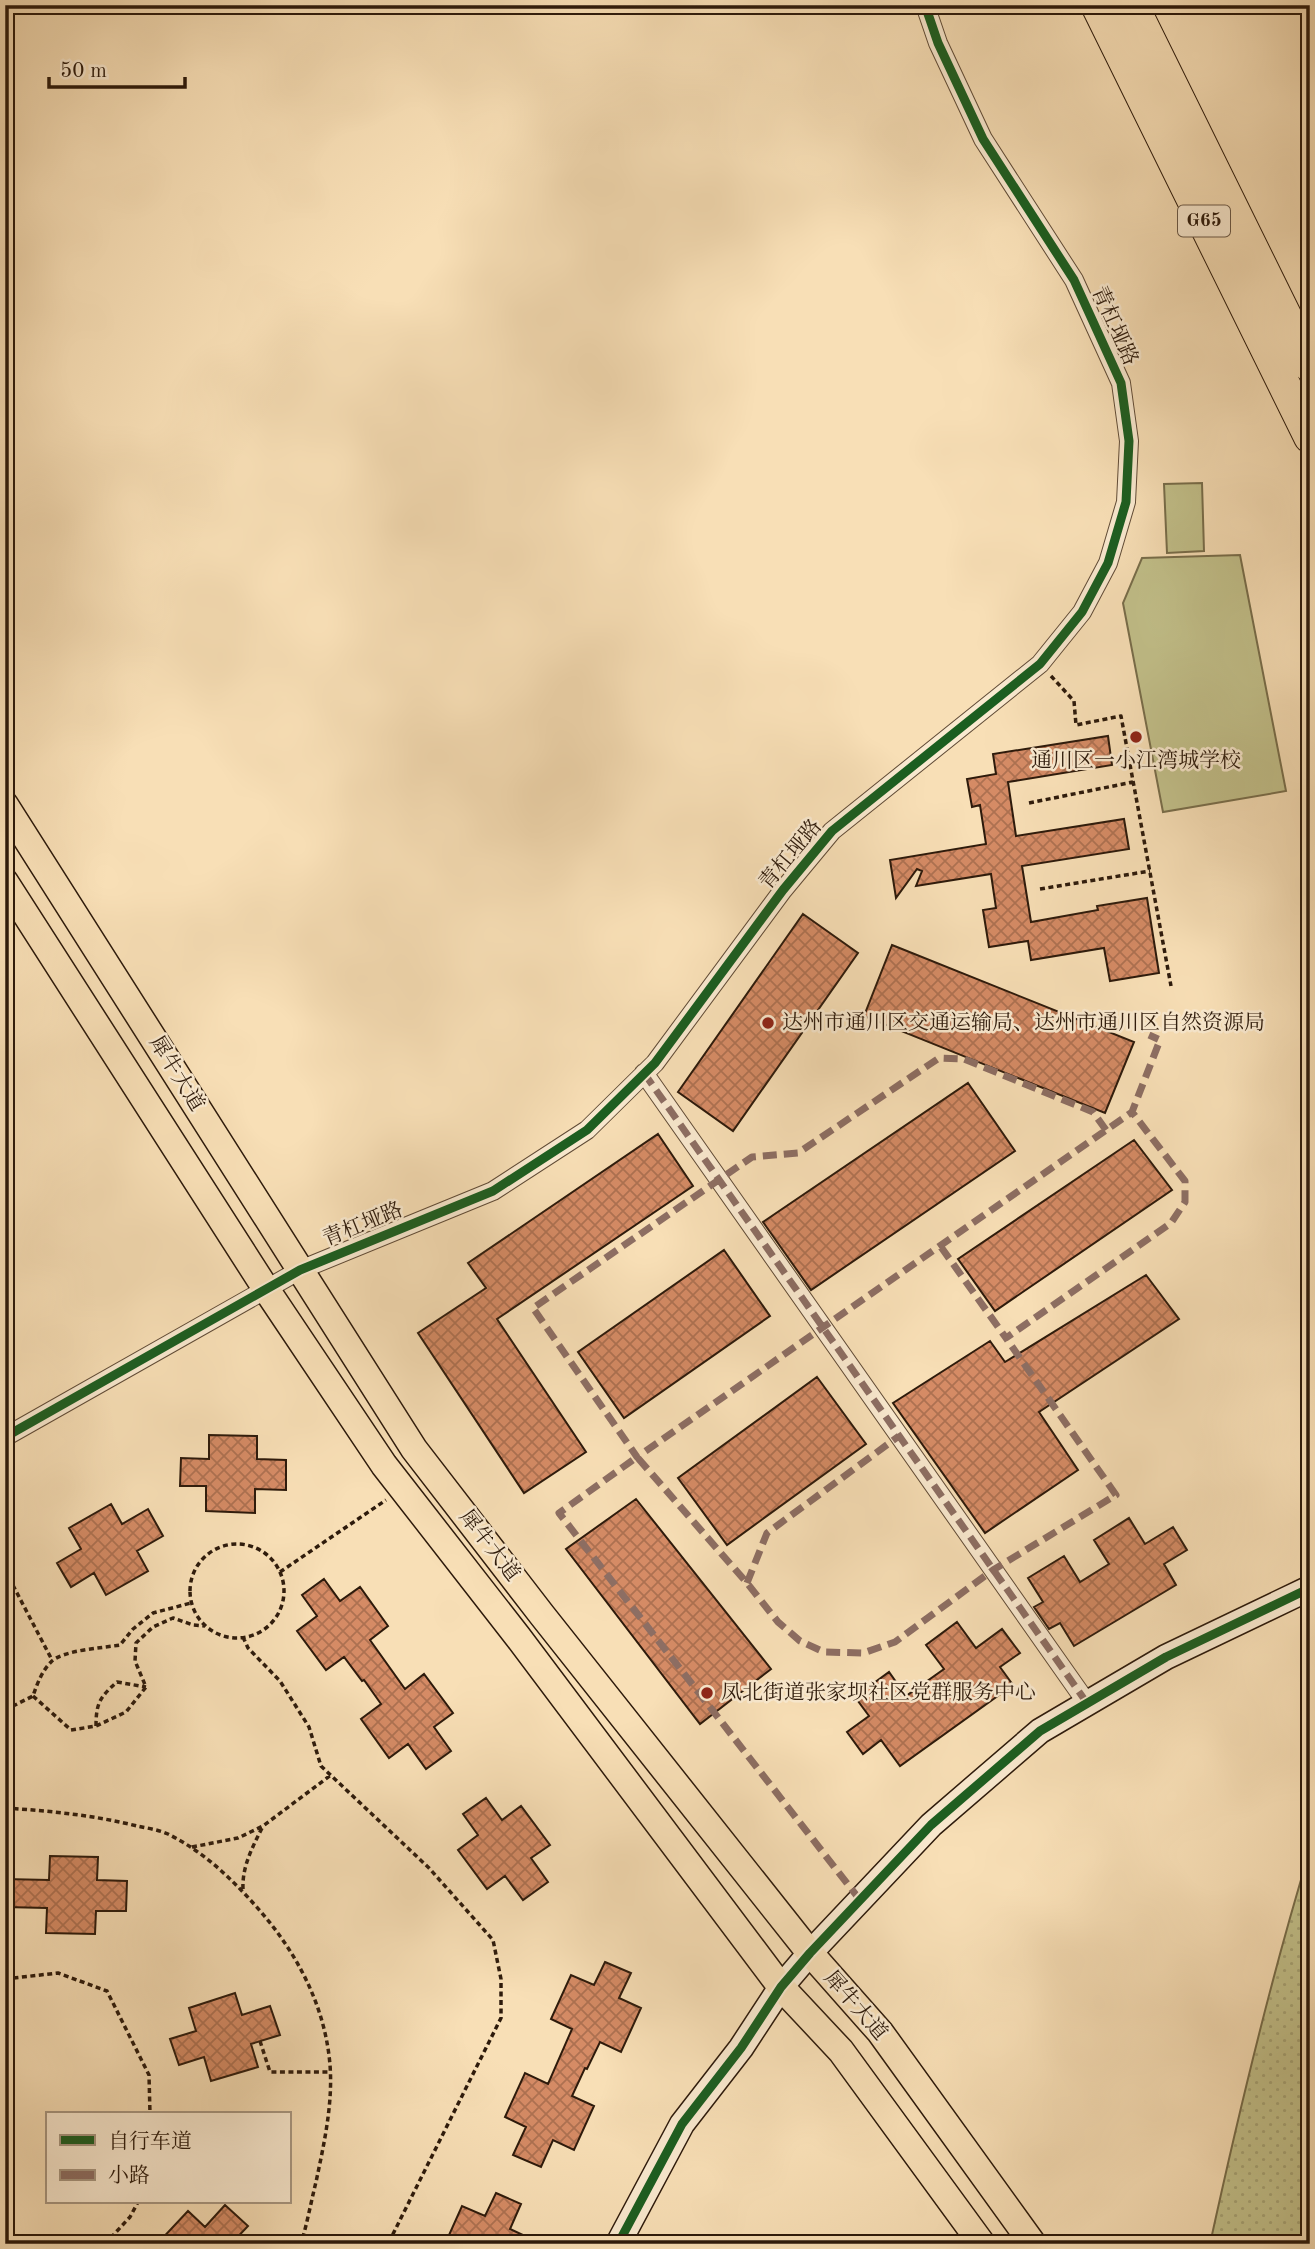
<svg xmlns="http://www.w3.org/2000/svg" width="1315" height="2249" viewBox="0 0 1315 2249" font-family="'Old Standard TT','Noto Serif SC',serif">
<defs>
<pattern id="park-dots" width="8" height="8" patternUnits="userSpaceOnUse" patternTransform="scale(1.75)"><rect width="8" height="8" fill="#c2c08a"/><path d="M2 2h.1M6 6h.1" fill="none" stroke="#a7a476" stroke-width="1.8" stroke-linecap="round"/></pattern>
<pattern id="building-cross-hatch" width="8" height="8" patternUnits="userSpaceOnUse" patternTransform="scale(1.75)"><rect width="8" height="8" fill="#d58b65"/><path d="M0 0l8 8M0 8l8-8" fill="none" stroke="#ad7151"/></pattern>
</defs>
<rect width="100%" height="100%" fill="#f8dfb6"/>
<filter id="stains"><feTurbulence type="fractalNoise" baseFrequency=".00286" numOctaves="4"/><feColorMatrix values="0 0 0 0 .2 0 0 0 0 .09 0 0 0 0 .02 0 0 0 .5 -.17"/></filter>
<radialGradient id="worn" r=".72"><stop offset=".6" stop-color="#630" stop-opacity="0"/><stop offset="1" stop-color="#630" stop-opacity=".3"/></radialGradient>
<path fill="#c2c08a" stroke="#786d4a" stroke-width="2" d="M 1202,483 L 1204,551 L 1167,553 L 1164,484 Z
M 1240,555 L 1286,791 L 1163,812 L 1123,603 L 1142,558 Z"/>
<path fill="url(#park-dots)" stroke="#786d4a" stroke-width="2" d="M 1310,1850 L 1310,2244 L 1210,2244 C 1239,2111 1270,1980 1310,1850 Z"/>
<path fill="url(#building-cross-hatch)" stroke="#2d1a0b" stroke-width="2" d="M 1108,736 L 1112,765 L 1008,782 L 1016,836 L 1124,819 L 1129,849 L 1022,866 L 1031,922 L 1098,910 L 1097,906 L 1147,898 L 1159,973 L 1110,981 L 1104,948 L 1031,960 L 1028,941 L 989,947 L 983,910 L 996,908 L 991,874 L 916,886 L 922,871 L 917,869 L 896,898 L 890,860 L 986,844 L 980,805 L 972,807 L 967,779 L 996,774 L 993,754 Z
M 803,914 L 858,953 L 733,1131 L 678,1092 Z
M 892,945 L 1134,1042 L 1105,1113 L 864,1016 Z
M 968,1083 L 1015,1151 L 811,1290 L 763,1222 Z
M 658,1134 L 693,1186 L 497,1319 L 586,1452 L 524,1493 L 418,1333 L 486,1288 L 468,1263 Z
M 1134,1140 L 1172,1190 L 995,1311 L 958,1259 Z
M 724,1250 L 770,1316 L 624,1418 L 578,1352 Z
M 1146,1275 L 1179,1319 L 1039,1412 L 1078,1470 L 985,1533 L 893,1403 L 990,1341 L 1005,1362 Z
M 817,1377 L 866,1444 L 727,1545 L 678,1478 Z
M 209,1435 L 257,1436 L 257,1459 L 286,1460 L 286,1490 L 255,1489 L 255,1513 L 206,1511 L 206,1486 L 180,1486 L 181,1458 L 209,1459 Z
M 636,1499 L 771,1669 L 700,1724 L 566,1549 Z
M 111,1504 L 122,1524 L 148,1509 L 163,1536 L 137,1551 L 148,1571 L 106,1595 L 94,1573 L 71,1587 L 57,1563 L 81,1549 L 69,1528 Z
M 1129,1518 L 1145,1544 L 1173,1527 L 1187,1550 L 1164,1564 L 1176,1585 L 1074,1646 L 1060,1623 L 1049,1629 L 1034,1607 L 1043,1602 L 1028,1578 L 1064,1556 L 1080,1582 L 1109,1564 L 1094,1540 Z
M 324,1579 L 340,1601 L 360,1587 L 388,1626 L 370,1640 L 405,1689 L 424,1674 L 453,1713 L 434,1727 L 451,1751 L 426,1769 L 408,1744 L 389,1758 L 361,1719 L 381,1704 L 364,1680 L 362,1681 L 344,1657 L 326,1670 L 297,1631 L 317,1616 L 302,1595 Z
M 957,1622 L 976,1648 L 1002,1629 L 1020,1653 L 1000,1667 L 1013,1685 L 900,1766 L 881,1740 L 863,1754 L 847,1732 L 869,1716 L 855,1697 L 889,1672 L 906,1696 L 944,1669 L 926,1645 Z
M 486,1798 L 502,1820 L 521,1806 L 550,1845 L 531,1858 L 548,1882 L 523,1900 L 505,1876 L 487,1889 L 458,1850 L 478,1835 L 463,1814 Z
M 50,1856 L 98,1857 L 97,1880 L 127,1881 L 126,1911 L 96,1911 L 95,1934 L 46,1933 L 47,1908 L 5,1907 L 5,1879 L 49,1880 Z
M 605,1962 L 631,1973 L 619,1998 L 641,2008 L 621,2052 L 600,2042 L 587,2069 L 585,2068 L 572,2096 L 594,2106 L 574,2150 L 553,2140 L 541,2167 L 513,2155 L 526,2127 L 505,2117 L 525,2073 L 548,2084 L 572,2029 L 551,2019 L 571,1975 L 594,1985 Z
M 235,1993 L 242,2015 L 270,2006 L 280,2035 L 251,2044 L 258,2067 L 211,2081 L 204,2057 L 179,2065 L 170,2039 L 196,2031 L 189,2008 Z
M 496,2193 L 521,2204 L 510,2229 L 542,2244 L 445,2244 L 462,2206 L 485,2216 Z
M 225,2205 L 248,2226 L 231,2244 L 157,2244 L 188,2211 L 205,2227 Z"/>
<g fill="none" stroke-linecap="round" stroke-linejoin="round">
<g stroke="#604b36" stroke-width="20">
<path id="street" d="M 644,1073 L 1087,1703
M 5,1437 L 300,1270 L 493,1191 L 587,1130 L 655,1063 L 783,890 L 832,831 L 1040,664 L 1082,612 L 1108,563 L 1126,502 L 1129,441 L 1121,383 L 1074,280 L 983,139 L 938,43 L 925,5"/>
</g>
<g stroke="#2d1a0b" stroke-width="27">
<path id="secondary" d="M 618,2244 L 682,2124 L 741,2048 L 781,1987 L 810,1953 L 931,1825 L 1040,1731 L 1166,1657 L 1310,1588"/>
</g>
<g stroke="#2d1a0b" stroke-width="29">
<path id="primary" d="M 5,805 L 414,1449 L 542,1615 L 810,1953 L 880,2032 L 1033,2244
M 5,882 L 266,1289 L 384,1465 L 518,1637 L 781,1987 L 841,2051 L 982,2244"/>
</g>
<g stroke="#2d1a0b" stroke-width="34">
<path id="highway" d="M 1097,5 L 1310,437
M 1132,5 L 1310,366"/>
</g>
<path stroke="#2d1a0b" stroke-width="3.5" stroke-dasharray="5 3.5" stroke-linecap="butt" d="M 1051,676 L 1074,701 L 1076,725 L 1121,716 L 1171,986
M 1029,803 L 1133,782
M 1040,889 L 1150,871
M190 1591a47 47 0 1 1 94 0a47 47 0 1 1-94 0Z
M 5,1570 L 52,1660
M 280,1572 L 386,1500
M 243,1637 L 248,1648 L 280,1681 L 309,1727 L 321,1766 L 429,1868 L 493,1940 L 501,1979 L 501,2018 L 388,2244
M 33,1696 L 71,1730 L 96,1726 L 126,1712 L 146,1687 L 135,1661 L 136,1643 L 153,1627 L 173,1618 L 193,1625 L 205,1626
M 5,1710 L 33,1696 C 37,1684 42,1671 51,1662 C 62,1650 103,1648 120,1645 L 133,1629 L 153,1613 L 191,1603
M 96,1726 C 96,1703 100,1697 117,1682 L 146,1687
M 5,1808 C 50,1811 93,1815 137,1826 C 147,1828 159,1830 168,1834 C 202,1851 229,1876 254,1904 C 295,1949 325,2004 330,2065 C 333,2104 324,2144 316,2182 C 311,2202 307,2224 301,2244
M 192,1847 L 238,1838 L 263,1826 L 331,1775
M 243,1889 C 242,1867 252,1848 262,1828
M 5,1979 L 58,1973 L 107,1991 L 149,2075 L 150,2114
M 260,2041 L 270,2072 L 330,2072
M 105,2244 L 130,2217 L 138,2202"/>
<use href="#street" stroke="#faead0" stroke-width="18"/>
<use href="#secondary" stroke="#faead0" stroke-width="24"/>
<use href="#primary" stroke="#f8dfb6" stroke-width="26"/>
<use href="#highway" stroke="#f8dfb6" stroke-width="32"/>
<path stroke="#8d6e63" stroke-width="7" stroke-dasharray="14 7" stroke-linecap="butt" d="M 644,1073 L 1087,1703
M 1106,1130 L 1093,1112 L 964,1059 L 939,1058 L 798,1153 L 752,1157 L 533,1308 L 637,1457 L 1132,1112 L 1160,1040 L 1149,1035
M 941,1247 L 1006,1338 L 1171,1223 L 1185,1202 L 1185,1181 L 1132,1112
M 747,1583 L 767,1533 L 899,1436
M 860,1900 L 559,1513 L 637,1457 L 747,1583 L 778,1622 L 800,1641 L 824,1652 L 863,1653 L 895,1642 L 993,1570 L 1116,1495 L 1006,1338"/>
<g stroke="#faead0" stroke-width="13">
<path id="cycleway" d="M 5,1437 L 300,1270 L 493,1191 L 587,1130 L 655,1063 L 783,890 L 832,831 L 1040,664 L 1082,612 L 1108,563 L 1126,502 L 1129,441 L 1121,383 L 1074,280 L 983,139 L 938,43 L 925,5
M 618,2244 L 682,2124 L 741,2048 L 781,1987 L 810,1953 L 931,1825 L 1040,1731 L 1166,1657 L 1310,1588"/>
</g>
<use href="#cycleway" stroke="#1b5e20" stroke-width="9"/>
</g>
<g fill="#8f2418" stroke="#faead0" stroke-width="2.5">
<circle cx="1136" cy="737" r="7"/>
<circle cx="768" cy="1023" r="7"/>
<circle cx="707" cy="1693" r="7"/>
</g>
<g text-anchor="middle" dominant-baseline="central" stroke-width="5" stroke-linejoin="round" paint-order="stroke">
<rect fill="#faead0" stroke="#6a5846" stroke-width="2" x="1178" y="205.5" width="52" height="31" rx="5"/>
<g font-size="19" font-weight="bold" fill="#2d1a0b">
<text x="1204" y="221">G65</text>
</g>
<g font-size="21" fill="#2d1a0b" stroke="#faead0">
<text transform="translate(1114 326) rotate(66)">青杠垭路</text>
<text transform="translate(791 855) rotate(-50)">青杠垭路</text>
<text transform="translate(176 1074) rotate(58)">犀牛大道</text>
<text transform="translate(363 1225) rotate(-22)">青杠垭路</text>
<text transform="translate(489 1546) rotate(52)">犀牛大道</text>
<text transform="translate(855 2006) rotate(49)">犀牛大道</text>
</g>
<g font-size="21" fill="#2d1a0b" stroke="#faead0" text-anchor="start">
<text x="1136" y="761" text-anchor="middle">通川区一小江湾城学校</text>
<text x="782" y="1023">达州市通川区交通运输局、达州市通川区自然资源局</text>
<text x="721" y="1693">凤北街道张家坝社区党群服务中心</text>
</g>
</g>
<rect width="1315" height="2249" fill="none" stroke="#f8dfb6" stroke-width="28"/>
<rect x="7" y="7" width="1301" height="2235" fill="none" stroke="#2d1a0b" stroke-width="3.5"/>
<rect x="14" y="14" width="1287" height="2221" fill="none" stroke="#2d1a0b" stroke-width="2"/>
<rect x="46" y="2112" width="245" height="91" fill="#faead0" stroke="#a89781" stroke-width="2"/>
<rect x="60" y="2135" width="35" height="10" fill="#1b5e20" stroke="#a89781" stroke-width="2"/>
<text x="108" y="2148" font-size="21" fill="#2d1a0b">自行车道</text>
<rect x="60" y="2170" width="35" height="10" fill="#8d6e63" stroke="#a89781" stroke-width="2"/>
<text x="108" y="2182" font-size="21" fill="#2d1a0b">小路</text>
<path d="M49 77v10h136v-10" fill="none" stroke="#2d1a0b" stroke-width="3.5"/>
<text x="60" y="77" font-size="21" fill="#2d1a0b" stroke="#faead0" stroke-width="5" paint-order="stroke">50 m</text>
<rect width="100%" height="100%" filter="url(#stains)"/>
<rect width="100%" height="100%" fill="url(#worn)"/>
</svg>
